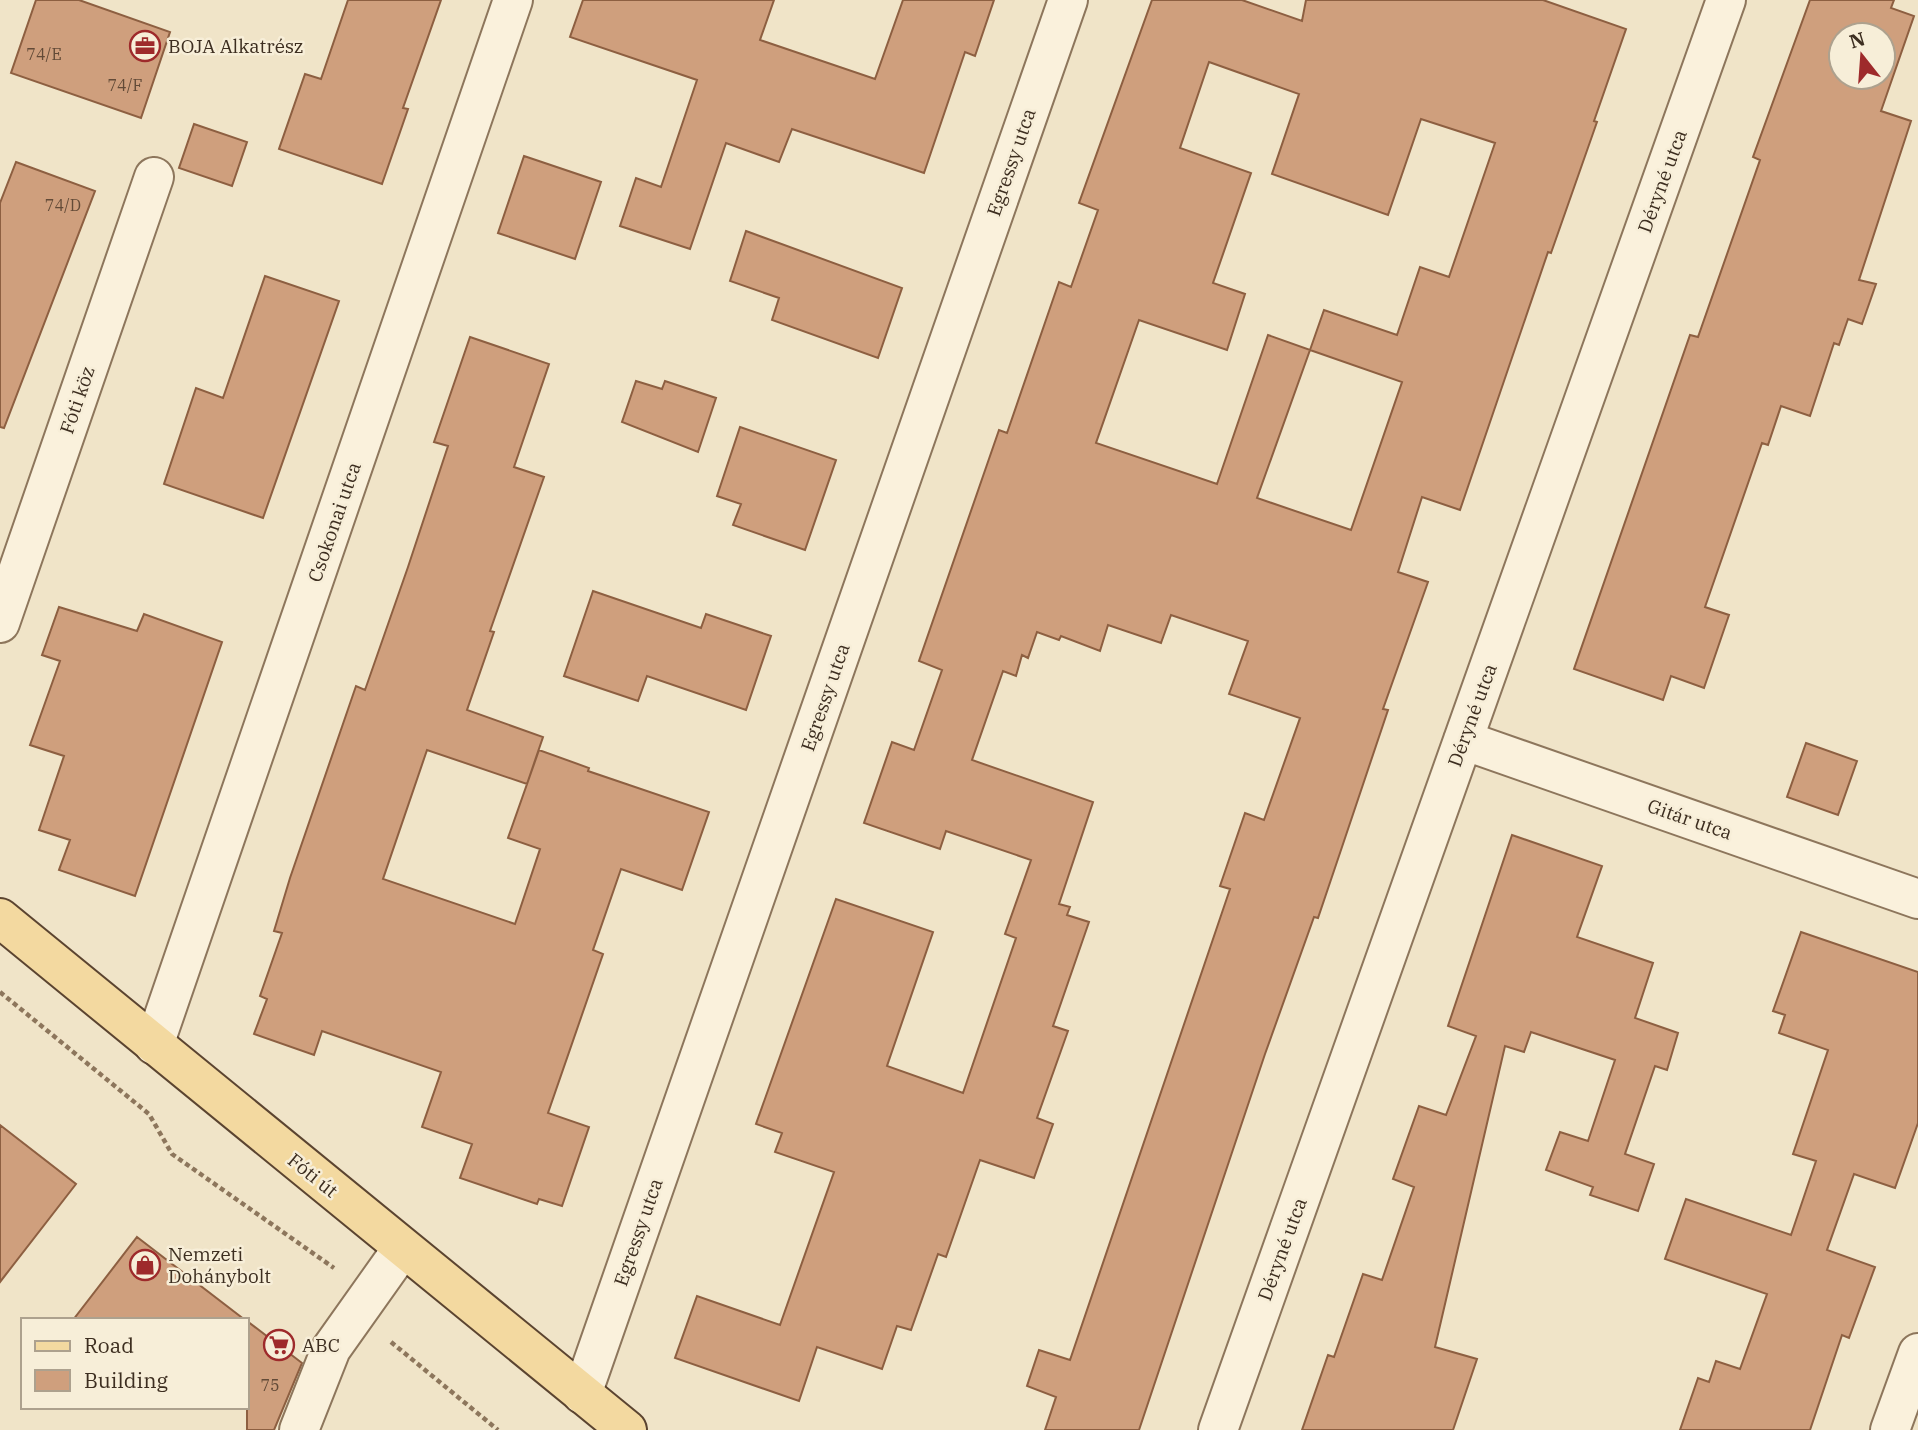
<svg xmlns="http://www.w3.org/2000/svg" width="1918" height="1430" viewBox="0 0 1918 1430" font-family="'IBM Plex Serif',serif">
<rect width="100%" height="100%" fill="#f0e4c8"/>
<path fill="#cf9f7d" stroke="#8d5f41" stroke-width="2" fill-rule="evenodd" d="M 36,0 L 79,0 L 170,32 L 141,118 L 11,73 Z
M 348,0 L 441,0 L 403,108 L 408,109 L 382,184 L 279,149 L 305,74 L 321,79 Z
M 583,0 L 774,0 L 760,40 L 875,79 L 903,0 L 994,0 L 975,56 L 965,52 L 924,173 L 792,129 L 779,162 L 726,143 L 690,249 L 620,226 L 636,178 L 661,187 L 697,80 L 570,37 Z
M 1152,0 L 1242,0 L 1302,21 L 1306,0 L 1543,0 L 1626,29 L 1594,121 L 1597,122 L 1551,253 L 1548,252 L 1460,510 L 1422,497 L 1398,572 L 1428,582 L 1383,709 L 1388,710 L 1342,847 L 1318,918 L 1314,917 L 1265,1054 L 1139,1430 L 1045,1430 L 1056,1397 L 1027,1386 L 1039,1350 L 1070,1360 L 1230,889 L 1220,886 L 1245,813 L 1264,820 L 1300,718 L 1229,694 L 1248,641 L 1171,615 L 1161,643 L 1108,625 L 1100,651 L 1061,636 L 1059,640 L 1037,632 L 1028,658 L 1022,655 L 1016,676 L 1003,671 L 972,760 L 1093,802 L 1059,904 L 1070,907 L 1067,915 L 1089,922 L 1053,1026 L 1068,1031 L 1037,1118 L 1053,1124 L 1034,1178 L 980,1160 L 946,1257 L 938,1254 L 911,1330 L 897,1326 L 882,1369 L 817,1347 L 799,1401 L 675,1358 L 697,1296 L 780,1325 L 834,1172 L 775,1152 L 782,1133 L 756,1124 L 836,899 L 933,932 L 887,1066 L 963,1093 L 1016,938 L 1005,934 L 1031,860 L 946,831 L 940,849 L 864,823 L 892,742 L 914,750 L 942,670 L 919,661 L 999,430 L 1007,433 L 1059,282 L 1071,287 L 1098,210 L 1079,203 ZM 1209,62 L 1299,94 L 1272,174 L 1388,215 L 1421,119 L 1495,143 L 1449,277 L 1420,267 L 1397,335 L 1324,310 L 1310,350 L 1268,335 L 1217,484 L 1096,443 L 1139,320 L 1227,350 L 1245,294 L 1213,283 L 1251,173 L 1180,148 ZM 1310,350 L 1402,382 L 1351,530 L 1257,498 Z
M 1810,0 L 1894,0 L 1891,8 L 1914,16 L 1881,111 L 1911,121 L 1859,280 L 1876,284 L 1862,324 L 1848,319 L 1839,345 L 1834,343 L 1810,416 L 1781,406 L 1768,445 L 1762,443 L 1705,607 L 1729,615 L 1704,688 L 1671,676 L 1663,700 L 1574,669 L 1690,335 L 1698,337 L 1760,160 L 1753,157 ZM 1841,35 L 1883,35 L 1883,77 L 1841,77 Z
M 194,124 L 247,142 L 232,186 L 179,168 Z
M 524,156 L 601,182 L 575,259 L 498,233 Z
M 16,162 L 95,191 L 4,428 L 0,427 L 0,203 Z
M 746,231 L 902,288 L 878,358 L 772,320 L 779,298 L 730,281 Z
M 265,276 L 339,301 L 263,518 L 164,484 L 196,388 L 223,398 Z
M 470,337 L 549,364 L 514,467 L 544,477 L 490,631 L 494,632 L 467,710 L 543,737 L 527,784 L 427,750 L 383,879 L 515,924 L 540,849 L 508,838 L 539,750 L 589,768 L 588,771 L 709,812 L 682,890 L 621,869 L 593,950 L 603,954 L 548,1113 L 589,1127 L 562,1206 L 539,1199 L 537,1204 L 460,1178 L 472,1144 L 422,1127 L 441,1072 L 322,1031 L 314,1055 L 254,1034 L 267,999 L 260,996 L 282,933 L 274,931 L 290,878 L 356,686 L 365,690 L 408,567 L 448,446 L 434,442 Z
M 636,381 L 662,389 L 665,381 L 716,398 L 698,452 L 622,422 Z
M 740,427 L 836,460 L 805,550 L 733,525 L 741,504 L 717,496 Z
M 593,591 L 701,628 L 706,614 L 771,636 L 746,710 L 647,676 L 638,701 L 564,676 Z
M 59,607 L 137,631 L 144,614 L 222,642 L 135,896 L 59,870 L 70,840 L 39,830 L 64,756 L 30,745 L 60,661 L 42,655 Z
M 1806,743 L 1857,761 L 1838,815 L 1787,797 Z
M 1512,835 L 1602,866 L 1577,937 L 1653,963 L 1635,1018 L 1678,1033 L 1667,1070 L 1655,1066 L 1625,1154 L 1654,1164 L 1638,1211 L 1590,1195 L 1593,1187 L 1546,1170 L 1560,1132 L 1588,1141 L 1615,1060 L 1531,1032 L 1524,1052 L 1505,1046 L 1435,1347 L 1477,1359 L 1453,1430 L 1302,1430 L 1328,1355 L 1334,1357 L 1363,1274 L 1382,1280 L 1414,1187 L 1393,1179 L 1419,1106 L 1446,1115 L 1476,1036 L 1448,1026 Z
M 1801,932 L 1918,972 L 1918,1123 L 1895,1188 L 1854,1174 L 1827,1250 L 1875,1267 L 1849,1338 L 1842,1335 L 1810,1430 L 1680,1430 L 1698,1378 L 1709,1382 L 1716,1361 L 1740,1369 L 1767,1294 L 1665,1259 L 1686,1199 L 1791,1235 L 1816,1161 L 1793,1154 L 1828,1050 L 1779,1033 L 1785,1015 L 1773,1011 Z
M 0,1125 L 76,1184 L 0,1282 Z
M 137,1237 L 245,1320 L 73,1320 Z
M 247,1321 L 302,1363 L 274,1430 L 247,1430 Z"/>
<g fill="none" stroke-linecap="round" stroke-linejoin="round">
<g stroke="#8d765c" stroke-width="42">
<path id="minor" d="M 0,623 L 154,177
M 1463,740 L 1918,899
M 154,1045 L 513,0
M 582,1394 L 1068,0
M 299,1430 L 331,1349 L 402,1249
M 1218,1430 L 1726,0
M 1890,1430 L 1918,1353"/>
</g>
<g stroke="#5b4430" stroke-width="42">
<path id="major" d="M 0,918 L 627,1430"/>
</g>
<path stroke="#8d765c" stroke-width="4.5" stroke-dasharray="5 3.5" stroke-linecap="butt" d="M 0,992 L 149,1114 L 172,1154 L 334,1268
M 391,1342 L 498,1430"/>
<use href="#minor" stroke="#faf1dc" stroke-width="38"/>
<use href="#major" stroke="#f3d9a0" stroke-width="38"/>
</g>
<defs>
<g id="office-ring" transform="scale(1.575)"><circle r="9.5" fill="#f7eed8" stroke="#9e2a2b" stroke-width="1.5"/><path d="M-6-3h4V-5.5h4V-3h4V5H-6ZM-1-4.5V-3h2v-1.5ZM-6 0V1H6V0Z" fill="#9e2a2b"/></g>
<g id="shop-ring" transform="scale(1.575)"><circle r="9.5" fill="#f7eed8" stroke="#9e2a2b" stroke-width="1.5"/><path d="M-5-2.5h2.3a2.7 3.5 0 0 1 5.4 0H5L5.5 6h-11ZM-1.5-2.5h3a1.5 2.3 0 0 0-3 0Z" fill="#9e2a2b"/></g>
<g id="supermarket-ring" transform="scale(1.575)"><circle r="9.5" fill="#f7eed8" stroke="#9e2a2b" stroke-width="1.5"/><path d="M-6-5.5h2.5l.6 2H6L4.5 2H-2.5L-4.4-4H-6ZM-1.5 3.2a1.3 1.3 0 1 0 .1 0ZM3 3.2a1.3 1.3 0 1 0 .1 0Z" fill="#9e2a2b"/></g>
</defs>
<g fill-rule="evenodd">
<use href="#office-ring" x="145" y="46"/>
<use href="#shop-ring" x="145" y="1265"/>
<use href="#supermarket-ring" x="279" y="1345"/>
</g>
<g text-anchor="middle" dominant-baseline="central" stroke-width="5" stroke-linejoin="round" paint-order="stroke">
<g font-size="16" fill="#624a37">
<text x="44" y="54">74/E</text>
<text x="125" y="85">74/F</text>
<text x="63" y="205">74/D</text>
<text x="270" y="1385">75</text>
</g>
<g font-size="19" fill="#3d2e20" stroke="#f7eed8" text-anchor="start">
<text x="168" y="46">BOJA Alkatrész</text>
<text x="168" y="1254">Nemzeti<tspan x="168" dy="22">Dohánybolt</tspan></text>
<text x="302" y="1345">ABC</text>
</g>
<g font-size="19" fill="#3d2e20" stroke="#f7eed8">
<text transform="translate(1011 162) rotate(-71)">Egressy utca</text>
<text transform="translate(1662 181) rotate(-70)">Déryné utca</text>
<text transform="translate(77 400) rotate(-71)">Fóti köz</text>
<text transform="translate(334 522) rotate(-71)">Csokonai utca</text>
<text transform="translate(825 697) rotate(-71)">Egressy utca</text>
<text transform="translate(1472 715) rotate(-70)">Déryné utca</text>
<text transform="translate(1690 819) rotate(19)">Gitár utca</text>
<text transform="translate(313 1175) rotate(39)">Fóti út</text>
<text transform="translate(638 1232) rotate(-71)">Egressy utca</text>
<text transform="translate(1282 1249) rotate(-70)">Déryné utca</text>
</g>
</g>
<rect x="21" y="1318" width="228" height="91" fill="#f7eed8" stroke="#ada18e" stroke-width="2"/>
<rect x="35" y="1341" width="35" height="10" fill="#f3d9a0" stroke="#ada18e" stroke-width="2"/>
<text x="84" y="1353" font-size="21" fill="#3d2e20">Road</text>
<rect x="35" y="1370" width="35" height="21" fill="#cf9f7d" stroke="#ada18e" stroke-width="2"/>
<text x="84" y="1388" font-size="21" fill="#3d2e20">Building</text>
<g transform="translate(1862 56) rotate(343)"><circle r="33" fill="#f7eed8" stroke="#ada18e" stroke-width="2"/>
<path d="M0-5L12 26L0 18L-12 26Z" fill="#9e2a2b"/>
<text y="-10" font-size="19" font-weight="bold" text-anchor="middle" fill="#3d2e20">N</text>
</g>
</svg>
